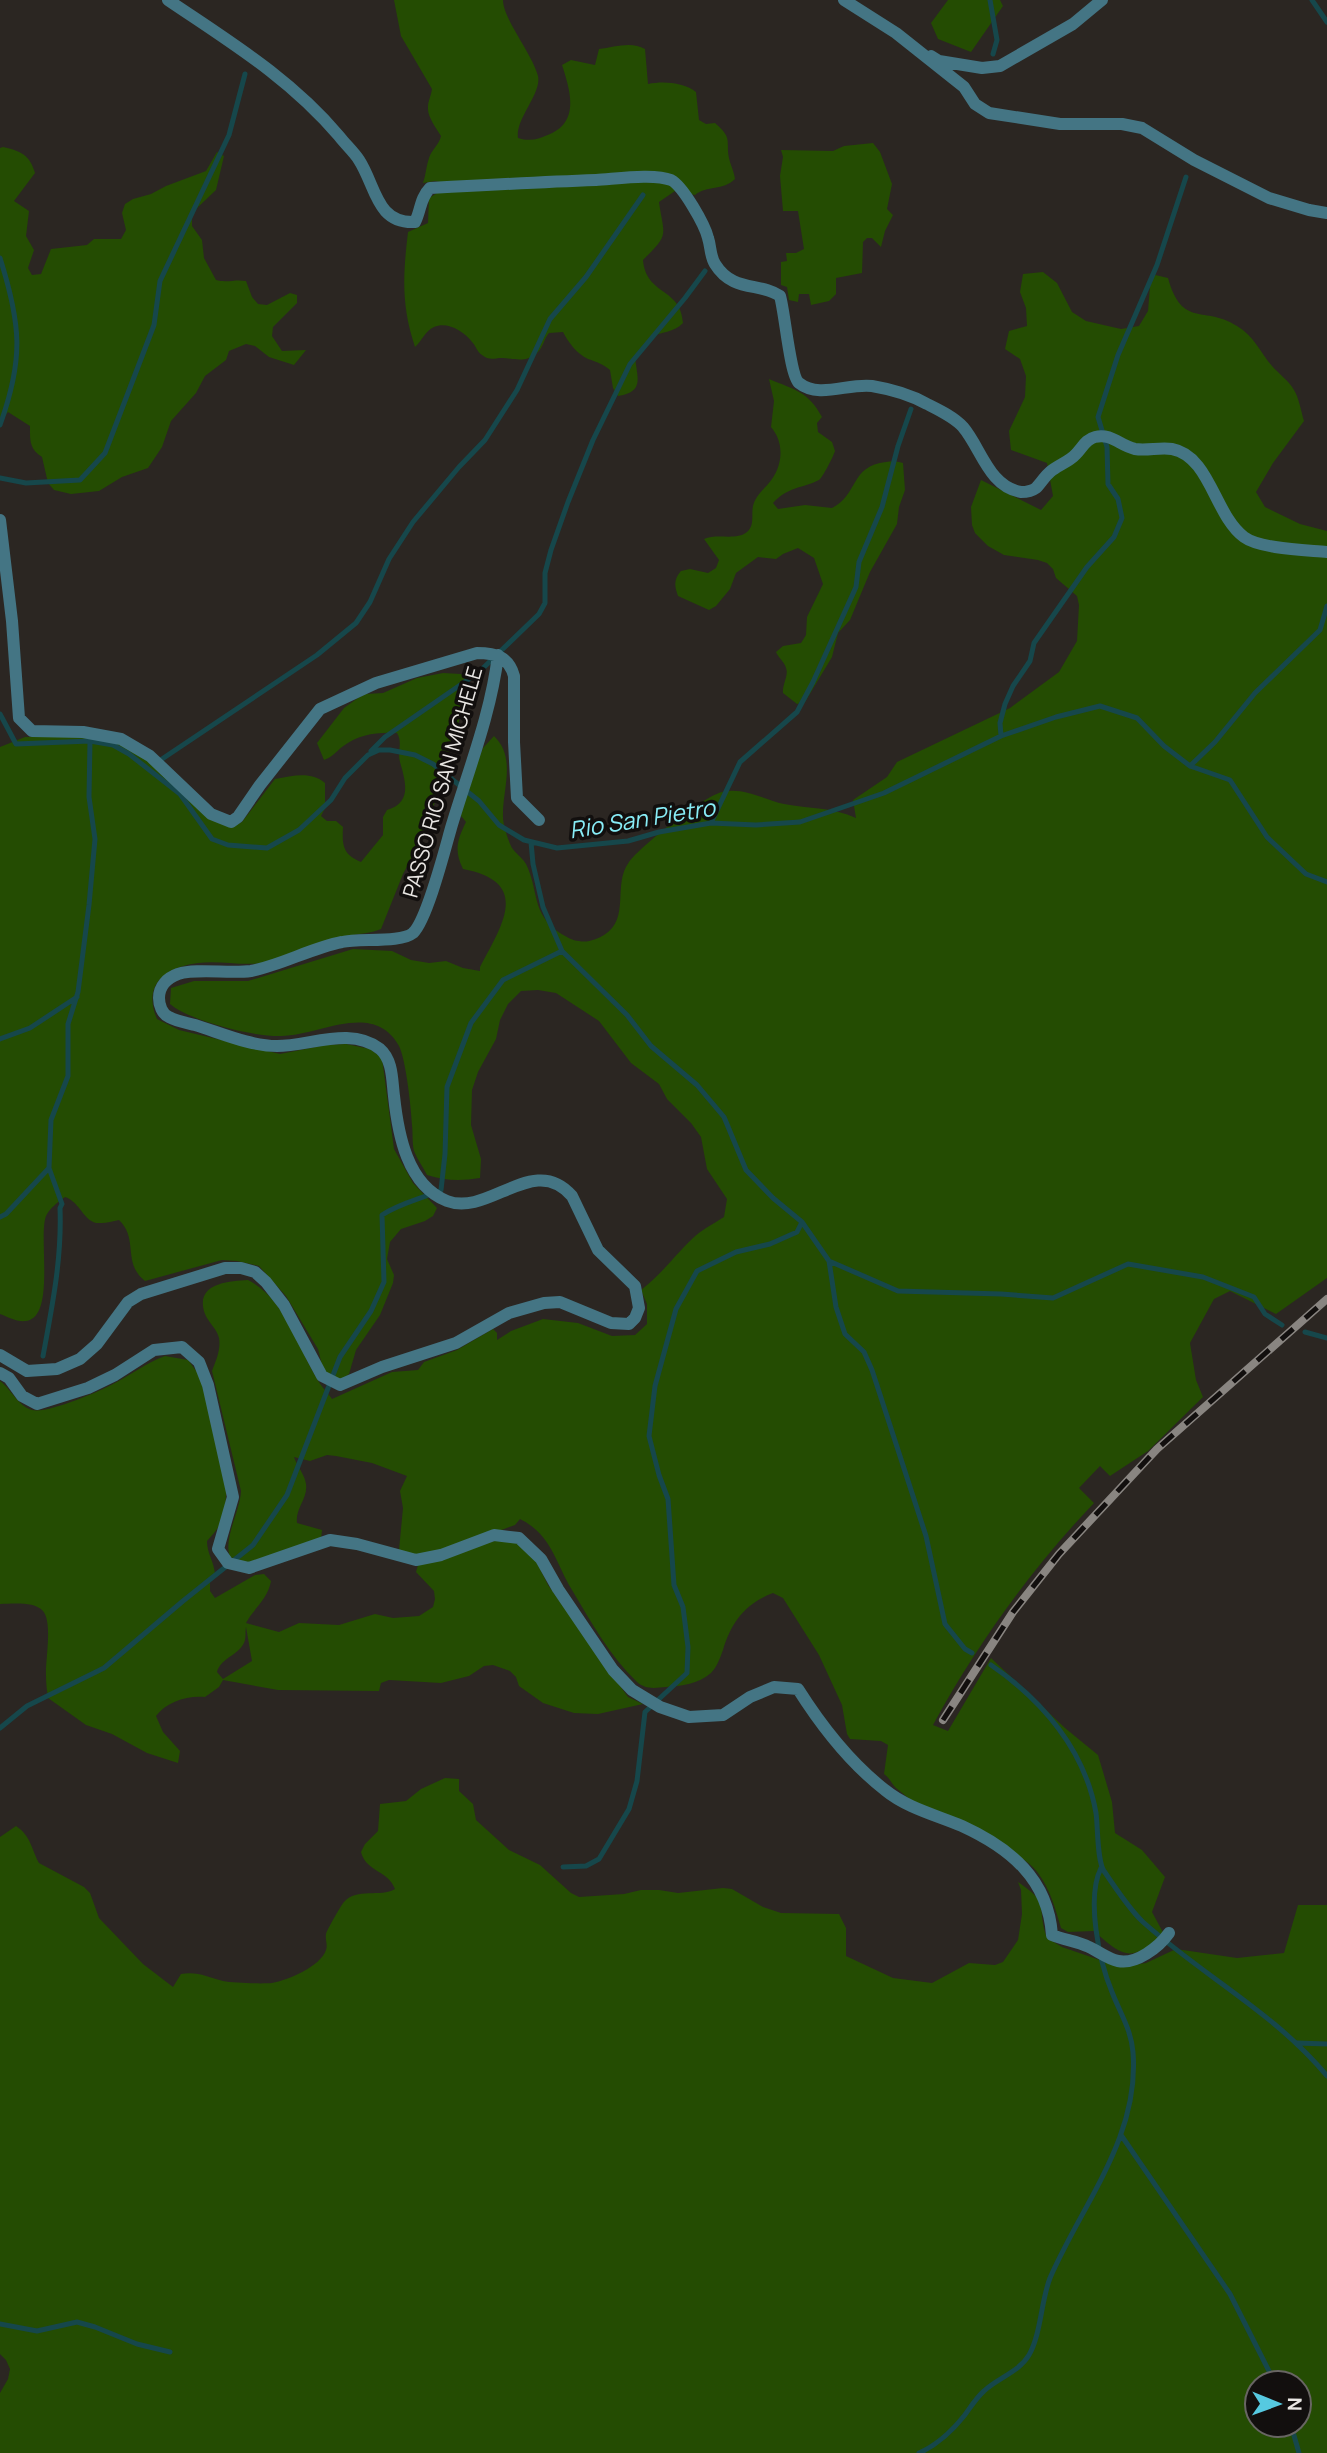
<svg xmlns="http://www.w3.org/2000/svg" width="1327" height="2453" viewBox="0 0 1327 2453" font-family="Manrope,sans-serif">
<rect width="100%" height="100%" fill="#2b2622"/>
<path fill="#244c02" fill-rule="evenodd" d="M 394,0 L 503,0 C 503,19 532,53 538,76 C 542,93 515,119 518,138 C 530,142 539,139 550,134 C 580,121 570,90 562,65 L 571,60 L 595,65 L 599,49 C 614,47 632,41 645,49 L 648,84 C 663,81 683,82 696,92 L 699,120 L 706,124 L 715,123 C 735,140 724,142 730,162 C 732,168 734,172 735,179 C 723,191 707,185 695,195 L 675,191 L 659,202 C 664,237 670,233 643,260 C 646,296 681,287 683,323 C 674,333 661,331 651,338 C 645,343 640,351 635,357 C 637,377 645,392 618,396 L 613,388 L 610,370 C 603,364 597,362 588,359 C 577,354 568,342 563,332 L 549,333 C 544,339 543,347 538,352 C 527,363 516,359 502,358 C 494,358 489,361 482,355 C 477,352 476,346 472,342 C 464,331 447,321 434,327 C 425,331 422,341 415,347 C 401,305 403,275 408,232 L 428,223 L 429,198 L 437,193 L 444,183 L 435,181 L 423,183 C 426,175 426,166 429,158 C 432,149 439,145 441,136 C 436,128 427,116 428,107 C 428,101 431,96 432,89 L 401,36 Z
M 948,0 L 1000,0 L 1003,6 L 971,52 L 938,39 L 931,23 Z
M 873,143 L 880,152 L 892,184 L 887,209 L 893,215 L 885,231 L 881,247 L 872,238 L 867,238 L 863,242 L 862,273 L 836,278 L 836,294 L 829,301 L 811,305 L 809,294 L 799,294 L 798,302 L 789,300 L 787,287 L 781,285 L 781,262 L 787,261 L 786,253 L 796,253 L 804,249 L 798,211 L 783,211 L 780,176 L 783,157 L 781,150 L 833,151 L 844,146 Z
M 3,147 C 21,151 30,155 35,173 L 14,201 L 29,211 L 26,236 L 34,250 L 28,268 L 32,275 L 41,274 L 51,249 L 87,245 L 94,239 L 121,239 L 126,230 L 122,213 L 125,204 L 133,199 L 151,194 L 166,186 L 206,171 L 217,152 L 224,156 L 216,190 L 196,209 L 192,217 L 192,226 L 202,240 L 204,258 L 216,280 C 227,283 235,279 246,281 L 252,297 L 258,304 L 267,305 L 290,293 L 297,295 L 297,303 L 273,327 L 272,336 L 282,351 L 306,350 L 294,365 L 269,357 L 255,346 L 246,344 L 229,351 L 226,360 L 205,376 L 196,393 L 171,421 L 162,447 L 148,468 L 122,477 L 99,491 L 71,494 L 54,490 L 48,483 L 42,457 C 29,449 30,440 30,426 L 8,412 L 0,422 L 0,148 Z
M 1043,272 L 1057,283 L 1072,312 L 1086,321 L 1121,329 L 1139,326 L 1148,311 L 1151,274 L 1168,278 C 1182,329 1205,305 1237,326 C 1254,336 1260,352 1272,366 C 1279,374 1289,381 1294,390 C 1299,398 1301,411 1304,421 L 1273,463 L 1256,492 L 1265,507 L 1300,524 L 1327,531 L 1327,1278 L 1276,1314 L 1230,1291 L 1214,1299 L 1190,1343 L 1196,1380 L 1203,1397 L 1148,1451 L 1110,1476 L 1100,1466 L 1079,1488 L 1094,1503 C 1031,1569 976,1646 933,1725 L 948,1731 L 991,1658 L 1065,1728 L 1098,1755 L 1112,1802 L 1115,1833 L 1142,1850 L 1165,1877 L 1152,1912 L 1165,1936 C 1130,1960 1126,1960 1094,1931 L 1068,1932 L 1061,1928 C 1055,1908 1050,1889 1038,1873 C 1017,1846 947,1820 915,1804 C 909,1798 902,1793 896,1788 C 891,1783 890,1778 884,1774 L 888,1745 L 881,1741 L 850,1739 L 847,1734 L 842,1705 L 819,1655 L 783,1598 L 773,1593 C 746,1603 731,1622 723,1650 C 720,1658 717,1667 711,1673 C 698,1684 682,1686 666,1687 C 655,1688 645,1690 636,1681 C 610,1656 591,1622 572,1590 C 555,1562 552,1535 520,1519 L 515,1525 L 456,1547 L 417,1556 L 399,1550 L 403,1508 L 400,1491 L 407,1476 L 372,1463 L 336,1456 L 327,1455 L 310,1461 L 294,1457 C 297,1466 305,1475 306,1484 C 308,1499 295,1508 297,1523 L 322,1530 L 321,1539 L 252,1565 L 230,1557 C 223,1538 240,1512 241,1491 L 212,1371 C 216,1360 221,1350 219,1338 C 217,1329 208,1322 205,1314 C 194,1284 227,1281 248,1280 C 284,1298 297,1344 316,1377 C 320,1385 327,1392 332,1399 L 392,1372 L 418,1370 L 424,1362 L 457,1350 L 493,1329 L 497,1333 L 497,1340 L 511,1331 L 543,1319 L 578,1323 L 612,1336 L 635,1335 L 647,1324 L 647,1304 L 641,1290 C 662,1274 673,1257 692,1239 C 701,1230 713,1224 724,1217 L 727,1199 L 707,1169 L 701,1137 L 691,1123 L 667,1099 L 659,1084 L 631,1063 L 599,1021 L 556,993 L 538,990 L 521,991 L 508,1004 L 500,1020 L 496,1039 L 478,1072 L 472,1090 L 471,1125 L 481,1159 L 480,1178 C 461,1181 446,1181 427,1175 C 423,1167 417,1159 414,1151 C 412,1143 413,1133 412,1125 C 411,1107 406,1060 399,1046 C 373,1000 320,1036 281,1036 C 254,1037 190,1021 170,1004 L 171,988 L 194,981 L 248,981 L 353,949 L 392,951 L 411,960 L 429,963 L 446,961 L 463,968 L 480,971 L 480,967 C 502,925 532,882 463,869 C 454,851 457,840 466,822 L 457,811 L 483,748 L 494,736 C 517,758 502,790 503,817 C 503,825 508,840 512,848 C 516,854 522,857 526,864 C 539,890 531,914 560,933 C 565,936 573,941 579,941 C 588,943 597,939 604,935 C 631,918 612,885 629,862 C 641,846 702,797 722,792 C 743,787 763,799 784,804 C 809,809 833,807 856,818 L 853,800 L 887,777 L 897,762 L 1010,708 L 1059,672 L 1077,641 L 1079,605 L 1077,596 L 1056,578 L 1053,569 L 1047,563 L 1038,560 L 1004,555 L 988,546 L 975,533 L 972,525 L 971,507 L 981,480 L 1041,510 L 1053,496 L 1047,463 L 1011,450 L 1009,431 L 1025,397 L 1026,376 L 1020,359 L 1005,349 L 1009,331 L 1027,326 L 1026,308 L 1020,292 L 1023,274 Z
M 769,379 C 795,390 808,391 822,417 L 817,423 L 818,432 L 832,442 L 835,451 C 833,457 823,477 819,480 C 801,489 789,486 773,503 L 778,509 L 805,505 L 832,508 C 859,494 850,466 886,462 C 892,461 896,461 903,463 L 905,490 L 899,507 L 897,524 L 870,572 L 850,620 L 838,633 L 832,657 L 805,702 L 797,704 L 783,693 C 782,685 789,675 786,668 C 785,663 778,657 776,652 L 783,646 L 801,643 L 806,635 L 807,617 L 823,584 L 814,558 L 798,548 L 783,554 L 776,559 L 758,557 L 736,573 L 730,589 L 716,606 L 709,610 L 678,596 C 674,585 674,579 681,571 L 690,569 L 708,573 L 716,568 L 719,560 L 704,539 C 717,533 736,541 747,532 C 755,525 751,515 753,506 C 756,494 766,488 772,479 C 783,463 784,442 771,427 L 774,401 Z
M 443,673 L 461,674 L 467,679 L 466,697 L 438,794 L 420,842 L 403,874 L 381,929 C 370,934 360,933 350,936 C 322,943 296,955 268,962 C 245,967 221,960 198,963 C 166,967 142,984 157,1019 L 179,1030 L 280,1054 L 326,1045 L 346,1044 L 370,1049 L 382,1058 L 394,1149 L 413,1183 L 437,1208 L 433,1216 L 425,1221 L 401,1229 L 390,1242 L 387,1259 L 394,1275 L 393,1283 L 380,1315 L 356,1350 L 349,1374 L 342,1379 L 329,1376 L 323,1369 L 318,1349 L 286,1296 L 259,1266 L 237,1261 L 222,1260 L 145,1281 C 122,1263 139,1239 119,1220 C 113,1221 107,1223 101,1223 C 84,1225 81,1202 65,1197 C 58,1202 50,1208 46,1216 C 38,1237 56,1317 26,1321 C 16,1322 8,1317 0,1314 L 0,747 L 25,737 L 101,737 L 116,741 L 151,762 L 205,815 L 223,825 L 234,826 L 242,822 L 275,779 C 293,776 311,771 325,783 L 325,808 L 321,816 L 327,821 L 336,821 L 343,827 C 342,846 343,854 361,862 L 383,835 L 383,817 L 387,810 C 413,803 405,780 400,762 C 397,751 403,743 397,733 C 377,732 359,734 342,747 C 336,752 332,757 324,760 L 317,743 L 344,708 L 358,698 L 366,694 L 383,693 L 417,678 Z
M 165,1356 L 188,1360 L 203,1380 L 226,1490 C 226,1514 224,1523 207,1541 C 207,1554 214,1561 215,1574 L 210,1581 L 210,1591 L 215,1598 L 255,1575 L 264,1574 L 271,1581 C 268,1599 254,1608 246,1623 L 279,1632 L 299,1623 L 339,1625 L 375,1614 L 393,1618 L 419,1616 L 433,1607 L 435,1599 L 434,1591 L 416,1572 L 418,1565 L 501,1539 L 514,1542 L 525,1548 L 536,1561 L 548,1585 L 628,1697 L 643,1704 L 598,1714 L 574,1713 L 543,1703 L 519,1686 L 516,1677 L 510,1671 L 493,1665 L 484,1666 L 469,1676 L 441,1683 L 389,1680 L 381,1683 L 379,1691 L 278,1690 L 223,1680 L 219,1687 L 205,1697 C 188,1695 166,1702 156,1716 L 163,1732 L 180,1751 L 178,1763 L 147,1753 L 112,1734 L 86,1725 L 48,1698 C 47,1691 46,1684 46,1676 C 45,1660 53,1623 43,1611 C 34,1601 12,1604 0,1604 L 0,1381 C 11,1389 18,1406 32,1410 C 47,1414 98,1392 113,1384 C 131,1375 146,1363 165,1356 ZM 246,1627 L 252,1661 L 223,1679 L 217,1672 C 221,1657 241,1655 245,1640 C 246,1636 245,1631 246,1627 Z
M 445,1778 L 459,1779 L 459,1791 L 473,1804 L 476,1820 L 509,1850 L 540,1865 L 571,1893 L 579,1897 L 624,1894 L 641,1890 L 659,1890 L 678,1893 L 723,1888 L 732,1889 L 763,1907 L 781,1913 L 839,1914 L 846,1928 L 846,1956 L 893,1978 L 932,1983 L 969,1963 L 995,1965 L 1003,1962 L 1018,1940 L 1022,1914 L 1021,1890 L 1018,1882 C 1051,1904 1036,1906 1047,1938 L 1062,1947 L 1120,1967 L 1146,1963 L 1176,1949 L 1237,1958 L 1284,1953 L 1298,1905 L 1327,1905 L 1327,2453 L 0,2453 L 0,2393 L 8,2379 L 10,2369 L 6,2360 L 0,2354 L 0,1837 L 16,1826 C 31,1836 31,1848 39,1863 L 84,1887 L 90,1893 L 99,1918 L 143,1964 L 173,1987 L 181,1974 C 197,1971 208,1977 223,1981 C 233,1983 262,1984 272,1983 C 288,1980 320,1967 326,1950 C 328,1945 325,1940 326,1934 C 327,1930 341,1905 344,1902 C 357,1887 380,1898 395,1889 C 388,1870 366,1872 361,1852 L 365,1844 L 378,1831 L 380,1804 L 406,1801 L 421,1789 ZM 1257,2383 L 1299,2383 L 1299,2425 L 1257,2425 Z"/>
<g fill="none" stroke-linecap="round" stroke-linejoin="round">
<path stroke="#16474b" stroke-width="5" d="M 990,0 L 997,40 L 993,54
M 1312,0 L 1327,22
M 0,258 C 21,324 24,359 0,425
M 0,478 L 26,483 L 80,480 L 105,453 L 154,325 L 160,281 L 229,135 L 245,74
M 0,714 L 16,744 L 90,741 L 113,745 L 129,754 L 180,794 L 212,839 L 228,845 L 267,848 L 299,830 L 331,800 L 345,778 L 368,755 L 379,750 L 390,750 L 415,755 L 433,764 L 479,801 L 499,825 L 524,840 L 557,848 L 628,841 L 659,832 L 711,823 L 756,825 L 800,822 L 884,793 L 1001,736 L 1056,717 L 1100,706 L 1137,718 L 1164,746 L 1190,766 L 1230,780 L 1267,837 L 1306,874 L 1327,882
M 1001,736 L 1000,723 L 1005,704 L 1013,686 L 1030,661 L 1034,643 L 1087,567 L 1114,537 L 1122,518 L 1118,499 L 1108,484 L 1107,447 L 1098,417 L 1118,355 L 1157,265 L 1186,177
M 371,751 L 385,737 L 479,672 L 539,614 L 545,603 L 545,573 L 551,550 L 568,502 L 593,440 L 630,364 L 685,298 L 705,271
M 156,763 L 317,655 L 356,623 L 370,602 L 389,559 L 413,522 L 459,467 L 485,440 L 517,390 L 550,319 L 586,277 L 643,195
M 1190,766 L 1215,742 L 1255,693 L 1320,630 L 1327,606
M 711,823 L 740,762 L 797,712 L 813,682 L 856,587 L 859,562 L 882,507 L 898,446 L 911,409
M 531,842 L 533,864 L 543,907 L 562,951 L 627,1015 L 651,1046 L 697,1085 L 724,1117 L 746,1170 L 773,1198 L 802,1222 L 829,1261 L 836,1307 L 845,1334 L 864,1352 L 872,1370 L 926,1536 L 945,1624 L 965,1649 L 972,1653
M 0,1039 L 30,1028 L 77,997
M 0,1217 L 6,1214 L 49,1168 L 51,1120 L 68,1076 L 68,1024 L 78,992 L 89,905 L 95,839 L 89,797 L 90,741
M 829,1261 L 898,1291 L 1001,1294 L 1053,1298 L 1128,1264 L 1203,1277 L 1254,1297 L 1265,1314 L 1282,1325
M 1305,1332 L 1327,1338
M 43,1356 C 52,1307 62,1259 60,1208 L 62,1204 L 49,1168
M 991,1665 C 1042,1700 1085,1750 1096,1813 C 1098,1827 1097,1861 1104,1871 C 1114,1886 1130,1910 1143,1922 C 1203,1976 1275,2013 1327,2076
M 0,1728 L 27,1706 L 104,1668 L 183,1601 L 253,1545 L 287,1495 L 340,1357 L 371,1311 L 384,1282 L 382,1215 C 400,1203 421,1199 441,1190 L 445,1154 L 447,1087 L 471,1023 L 503,980 L 562,951
M 563,1867 L 586,1866 L 599,1859 L 629,1809 L 637,1781 L 645,1712 L 687,1673 L 688,1647 L 683,1607 L 674,1585 L 668,1499 L 659,1475 L 649,1436 L 655,1386 L 676,1309 L 697,1271 L 736,1252 L 770,1244 L 797,1232 L 802,1222
M 1297,2043 L 1327,2044
M 1121,2135 L 1230,2294 L 1275,2383
M 0,2324 L 37,2331 L 77,2322 L 95,2327 L 137,2344 L 170,2352
M 1291,2425 L 1299,2453
M 919,2453 C 937,2445 952,2431 964,2416 C 970,2408 976,2398 984,2391 C 998,2378 1019,2372 1029,2355 C 1041,2334 1041,2301 1050,2278 C 1082,2204 1140,2137 1133,2052 C 1131,2029 1120,2013 1112,1992 C 1099,1961 1086,1898 1101,1868"/>
<path stroke="#447584" stroke-width="12" d="M 168,0 C 230,42 290,78 339,136 C 345,144 354,152 359,160 C 376,186 376,224 415,222 C 421,210 420,198 430,188 C 485,185 541,182 596,180 C 615,179 654,173 671,180 C 683,186 705,225 708,238 C 711,247 710,256 715,264 C 733,293 760,282 780,296 C 785,313 790,376 799,383 C 819,399 848,383 872,386 C 890,389 911,395 927,404 C 939,410 954,417 963,427 C 981,448 989,487 1021,492 C 1026,492 1032,491 1036,488 C 1041,483 1045,476 1050,472 C 1058,465 1069,462 1076,454 C 1082,448 1086,439 1095,437 C 1112,433 1120,446 1135,449 C 1147,451 1160,447 1172,449 C 1210,456 1215,516 1244,537 C 1260,549 1307,550 1327,552
M 844,0 L 896,33 L 964,87 L 975,104 L 989,113 L 1060,124 L 1122,124 L 1142,128 L 1194,160 L 1269,198 L 1309,210 L 1327,213
M 931,56 L 939,61 L 982,68 L 1000,66 L 1073,24 L 1102,0
M 0,520 L 12,621 L 19,718 L 32,731 L 83,732 L 121,739 L 150,756 L 211,814 L 231,822 L 238,817 L 260,785 L 320,709 L 376,683 L 477,653 C 496,653 509,657 514,676 L 514,742 L 517,798 L 539,820
M 0,1355 L 27,1371 L 57,1369 L 80,1359 L 97,1344 L 128,1302 L 141,1294 L 225,1268 L 241,1268 L 255,1272 L 266,1282 L 284,1305 L 322,1376 L 340,1385 L 382,1367 L 456,1343 L 509,1313 L 544,1303 L 560,1302 L 611,1323 L 629,1324 L 635,1318 L 639,1308 L 635,1286 L 598,1250 L 572,1196 C 534,1152 489,1217 447,1201 C 407,1185 398,1134 394,1096 C 392,1081 393,1060 380,1049 C 351,1026 310,1046 277,1046 C 250,1046 221,1033 195,1025 C 187,1023 176,1021 169,1017 C 162,1014 159,1005 159,998 C 159,986 167,978 178,974 C 197,968 229,974 251,971 C 282,965 311,948 342,942 C 359,938 401,943 413,933 C 427,920 445,849 451,828 C 468,771 491,714 498,655
M 0,1373 L 9,1378 L 22,1396 L 37,1404 L 88,1388 L 115,1375 L 154,1350 L 182,1347 L 199,1362 L 208,1385 L 233,1497 L 218,1549 L 228,1563 L 249,1568 L 330,1540 L 357,1544 L 416,1560 L 441,1555 L 494,1535 L 519,1538 L 541,1559 L 558,1589 L 613,1670 L 632,1690 L 660,1707 L 689,1717 L 723,1715 L 750,1697 L 774,1687 L 798,1689 C 822,1727 849,1762 885,1790 C 907,1808 936,1815 962,1826 C 1010,1848 1048,1879 1052,1935 C 1064,1940 1077,1941 1089,1947 C 1098,1951 1108,1959 1118,1961 C 1136,1965 1159,1947 1169,1933"/>
<g stroke="#898581" stroke-width="8">
<path id="rail" d="M 943,1720 L 1013,1612 L 1059,1554 L 1157,1449 L 1327,1299"/>
</g>
<use href="#rail" stroke="#120f0e" stroke-width="5" stroke-dasharray="16" stroke-linecap="butt"/>
</g>
<g text-anchor="middle" dominant-baseline="central" stroke-width="7" stroke-linejoin="round" paint-order="stroke">
<g font-size="21" fill="#e9e6e3" stroke="#120f0e">
<text transform="translate(442 782) rotate(-74)">PASSO RIO SAN MICHELE</text>
</g>
<g font-size="23" font-style="italic" fill="#88edf7" stroke="#120f0e">
<text transform="translate(642 818) rotate(-9)">Rio San Pietro</text>
</g>
</g>
<g transform="translate(1278 2404) rotate(91)"><circle r="33" fill="#120f0e" stroke="#686563" stroke-width="2"/>
<path d="M0-5L12 26L0 18L-12 26Z" fill="#56c9e0"/>
<text y="-10" font-size="19" font-weight="bold" text-anchor="middle" fill="#e9e6e3">N</text>
</g>
</svg>
